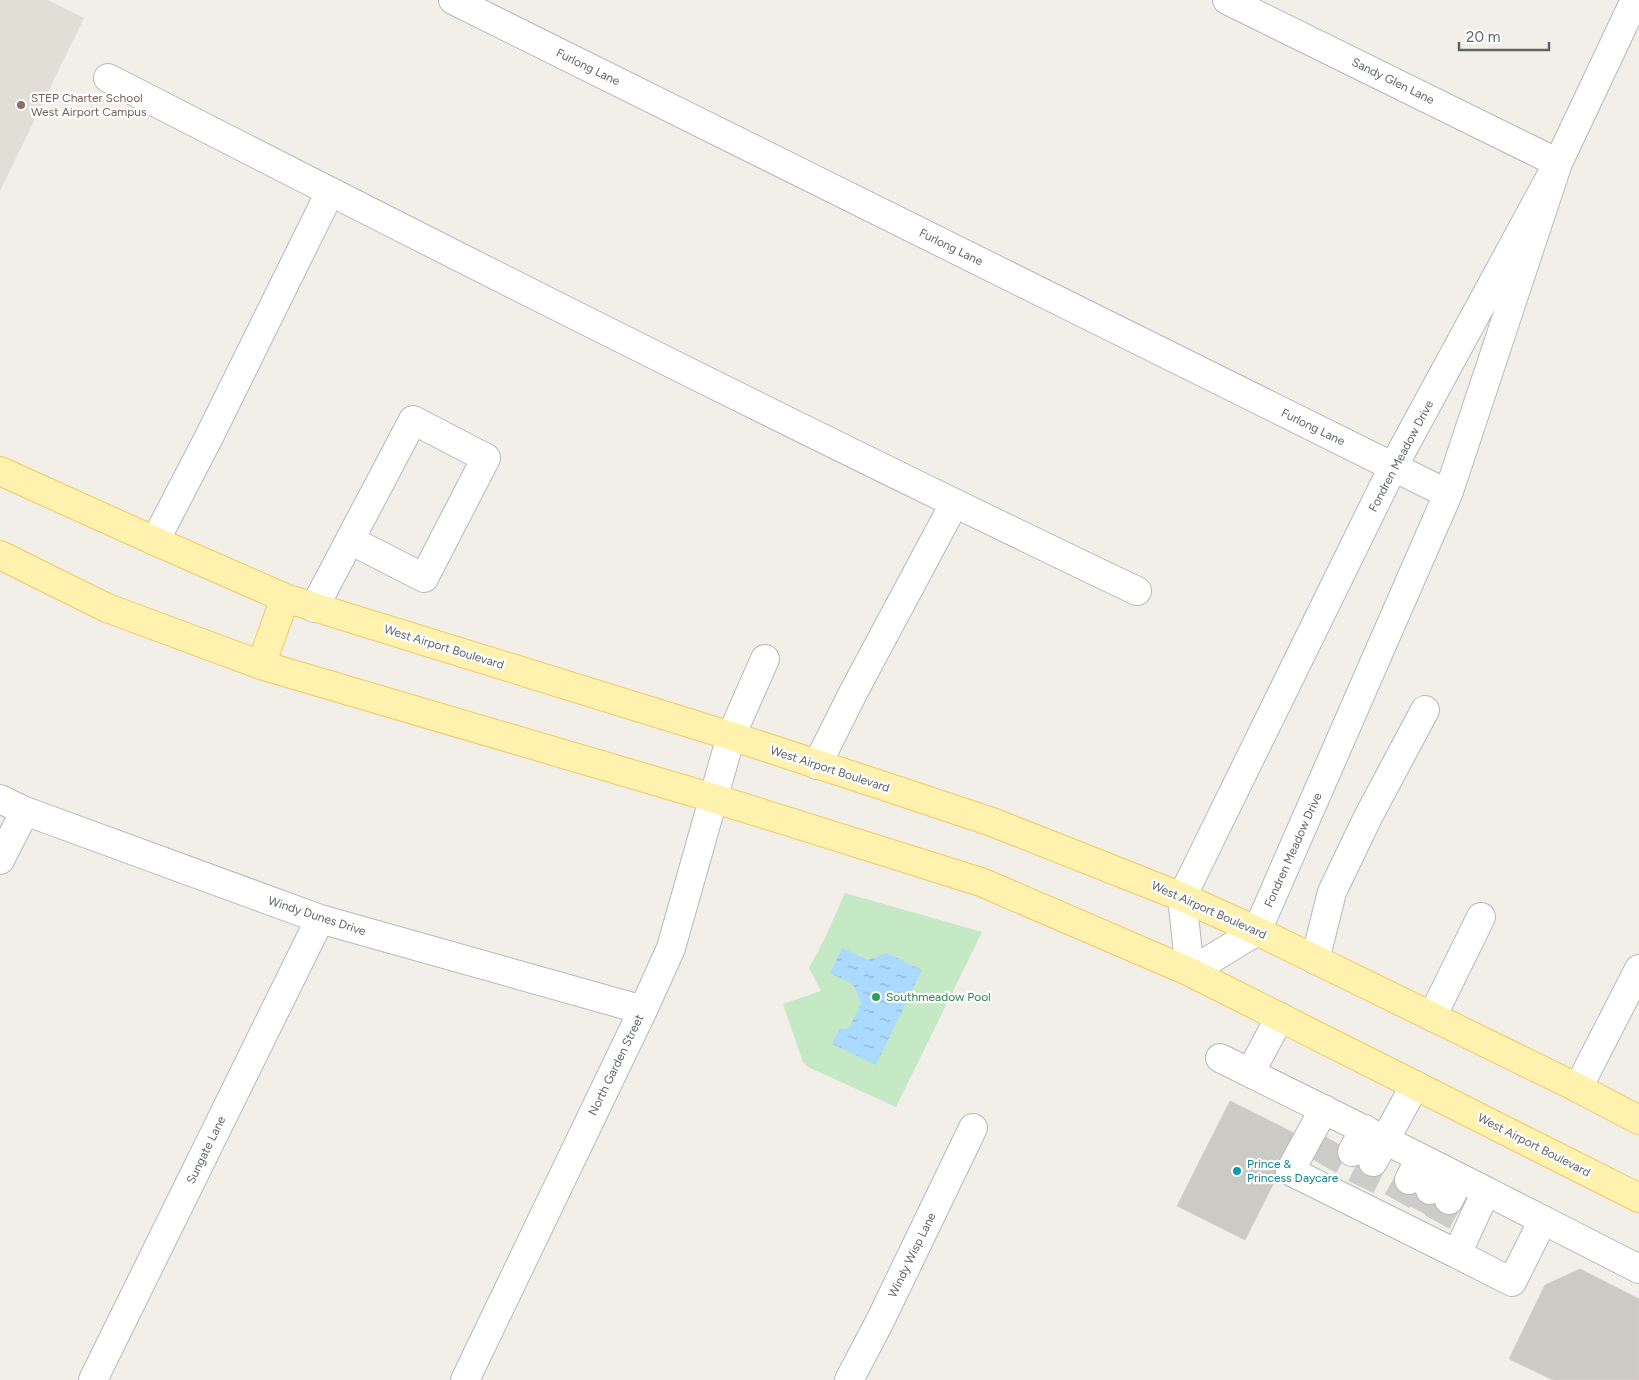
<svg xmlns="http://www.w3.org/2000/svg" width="1639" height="1380" viewBox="0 0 1639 1380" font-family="Figtree,sans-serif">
<defs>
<pattern id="water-ripples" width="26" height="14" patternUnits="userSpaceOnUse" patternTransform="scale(1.25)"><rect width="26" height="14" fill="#aadaff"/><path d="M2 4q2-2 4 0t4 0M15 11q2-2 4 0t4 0" fill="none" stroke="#8eb4d2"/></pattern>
</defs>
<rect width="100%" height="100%" fill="#f1efe8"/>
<path fill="#e1ded6" d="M 0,0 L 48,0 L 84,18 L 0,191 Z"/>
<path fill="#c5e8c5" d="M 845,893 L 982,932 L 896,1107 L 808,1067 L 803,1062 L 783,1004 L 821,991 L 809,968 L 824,940 Z"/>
<path fill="url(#water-ripples)" d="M 842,948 L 868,960 L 887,953 L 922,970 L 876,1065 L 832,1044 L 839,1030 L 850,1027 L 861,1003 L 853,984 L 830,973 Z"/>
<path fill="#cccac5" stroke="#d6d1c6" d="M 1230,1101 L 1298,1135 L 1245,1240 L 1177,1206 Z
M 1580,1269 L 1639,1299 L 1639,1380 L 1553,1380 L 1509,1359 L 1545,1285 Z"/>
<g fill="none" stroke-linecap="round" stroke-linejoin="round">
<path stroke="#ccccc8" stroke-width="28" stroke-dasharray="28 14" stroke-linecap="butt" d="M 1324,1166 L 1337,1143
M 1361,1187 L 1373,1162
M 1397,1201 L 1409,1180
M 1419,1211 L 1430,1190
M 1437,1222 L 1449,1200"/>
<g stroke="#b5b8bc" stroke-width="30">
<path id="minor" d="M 453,0 L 1448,494
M 1227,0 L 1558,163
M 108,78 C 449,253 791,426 1137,591
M 1558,163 L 1448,494 L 1257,931 L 1190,972 L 1182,897 L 1393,467 L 1558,163 L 1635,0
M 155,541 L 209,437 L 330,192
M 314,608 L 413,420 L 486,458 L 424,578 L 350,540
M 817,765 L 854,691 L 954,504
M 0,799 L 25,811 L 320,919 L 643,1010
M 0,860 L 25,811
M 1315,960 L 1332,892 L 1368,817 L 1425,710
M 1432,1017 L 1481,917
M 1220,1058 L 1385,1140 L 1415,1085
M 1250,1073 L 1280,1017
M 1578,1088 L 1639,969
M 1324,1109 L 1290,1171 L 1457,1254 L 1486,1191 L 1385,1140 L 1373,1162
M 1352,1152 L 1365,1129
M 1409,1180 L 1420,1158
M 1430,1190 L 1441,1168
M 1449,1200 L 1460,1178
M 1543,1220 L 1639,1269
M 1457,1254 L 1512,1282 L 1543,1220 L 1486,1191
M 93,1380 L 320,919
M 465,1380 L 643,1010 L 671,948 L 731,736 L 765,659
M 849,1380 L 880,1321 L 973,1128"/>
</g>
<g stroke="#f2c960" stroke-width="30">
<path id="major" d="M 0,471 L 155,541 L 285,598 L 731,736 L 884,786 L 992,822 L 1182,897 L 1257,931 L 1578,1088 L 1639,1120
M 0,555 L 107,608 L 261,665 L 713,798 L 981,882 L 1190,972 L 1639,1198
M 261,665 L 285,598"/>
</g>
<use href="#minor" stroke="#fff" stroke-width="28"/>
<use href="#major" stroke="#fff2af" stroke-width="28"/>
</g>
<circle fill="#8d6e63" stroke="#fff" stroke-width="2" cx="21" cy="105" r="5"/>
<circle fill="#2e9e5b" stroke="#fff" stroke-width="2" cx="876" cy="997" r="5"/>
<circle fill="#0f9aa8" stroke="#fff" stroke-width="2" cx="1237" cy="1171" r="5"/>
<g text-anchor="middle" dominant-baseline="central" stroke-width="4.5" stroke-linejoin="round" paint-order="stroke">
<g font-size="12" fill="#5f6368" stroke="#fff">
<text transform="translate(588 67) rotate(26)">Furlong Lane</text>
<text transform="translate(1393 81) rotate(26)">Sandy Glen Lane</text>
<text transform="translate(951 247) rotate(26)">Furlong Lane</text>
<text transform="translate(1313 427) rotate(26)">Furlong Lane</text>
<text transform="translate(1401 456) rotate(-62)">Fondren Meadow Drive</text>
<text transform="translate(444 647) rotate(17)">West Airport Boulevard</text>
<text transform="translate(830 769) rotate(18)">West Airport Boulevard</text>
<text transform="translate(1293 850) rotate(-66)">Fondren Meadow Drive</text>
<text transform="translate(1209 910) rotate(24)">West Airport Boulevard</text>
<text transform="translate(317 916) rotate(18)">Windy Dunes Drive</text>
<text transform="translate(616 1065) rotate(-64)">North Garden Street</text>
<text transform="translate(1534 1145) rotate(27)">West Airport Boulevard</text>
<text transform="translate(206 1150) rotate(-64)">Sungate Lane</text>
<text transform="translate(912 1255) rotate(-64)">Windy Wisp Lane</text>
</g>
<g font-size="12" fill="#785e54" stroke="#fff" text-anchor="start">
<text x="31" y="98">STEP Charter School<tspan x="31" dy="14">West Airport Campus</tspan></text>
</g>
<g font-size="12" fill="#27864d" stroke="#fff" text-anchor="start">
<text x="886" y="997">Southmeadow Pool</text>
</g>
<g font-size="12" fill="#0d838f" stroke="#fff" text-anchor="start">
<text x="1247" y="1164">Prince &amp;<tspan x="1247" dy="14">Princess Daycare</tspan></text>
</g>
</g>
<path d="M1459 42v8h90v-8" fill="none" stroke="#5f6368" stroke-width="2.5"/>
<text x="1466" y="42" font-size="15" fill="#5f6368" stroke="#ffffff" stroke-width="4" paint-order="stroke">20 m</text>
</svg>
